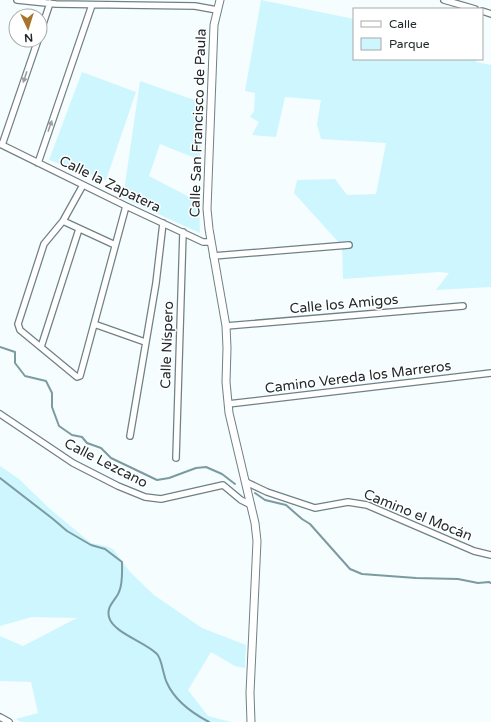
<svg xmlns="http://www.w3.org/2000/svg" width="491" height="722" viewBox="0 0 491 722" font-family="'Varela Round',sans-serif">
<rect width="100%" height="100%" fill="#f5fdfe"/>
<path fill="#cef6fe" d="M 261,0 L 354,19 L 354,59 L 476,59 L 476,62 L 491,65 L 491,287 L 436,290 L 449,273 L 439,272 L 343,279 L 342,246 L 294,193 L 297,180 L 335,179 L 347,195 L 376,194 L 386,143 L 321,139 L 317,124 L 321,100 L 285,97 L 276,137 L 252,135 L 259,122 L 250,117 L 254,111 L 255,93 L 245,91 Z
M 82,72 L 136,92 L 106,180 L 49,160 Z
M 140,81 L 203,103 L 200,160 L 160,144 L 149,176 L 199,202 L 200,233 L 123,198 Z
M 0,466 L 19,479 L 50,509 L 91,543 L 106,546 L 113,549 L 130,572 L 154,595 L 202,628 L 246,645 L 245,668 L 235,666 L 211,652 L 188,690 L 208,716 L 231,722 L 21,722 L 16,719 L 38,713 L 31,682 L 0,681 L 0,636 L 23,646 L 77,618 L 32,617 L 0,626 Z"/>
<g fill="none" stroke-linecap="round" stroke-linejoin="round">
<path stroke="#7c9ba1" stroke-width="2" d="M 0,347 L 15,352 L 15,363 L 25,376 L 46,381 L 52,393 L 52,407 L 59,426 L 72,435 L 82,437 L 87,443 L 101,448 L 111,458 L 157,480 L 169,478 L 196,468 L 206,467 L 222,474 L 235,484
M 0,478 L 53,519 L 67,531 L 91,545 L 105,549 L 122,562 C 122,572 123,583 119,592 C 116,600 106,606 109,617 C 113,633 146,642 157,654 C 162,659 163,675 167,683 C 175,701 192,713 209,722
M 255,493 L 265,500 L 286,505 L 302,519 L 310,524 L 350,569 L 362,574 L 416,578 L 458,579 L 478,583 L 489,582 L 491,583"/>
<g stroke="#708185" stroke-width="8">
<path id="street" d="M 17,0 L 56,4 L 195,6 L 217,10
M 444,0 L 475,9
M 482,11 L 491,14
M 40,33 L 50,3
M 0,144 L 126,206 L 203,242 L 211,242
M 2,145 L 38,40
M 38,163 L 92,5
M 83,185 L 63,221 L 44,244 L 18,324 L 20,330 L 77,377 L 80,376 L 126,206
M 63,221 L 115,245
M 213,256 L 349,245
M 94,324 L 145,342
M 226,326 L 463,306
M 41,347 L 79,229
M 228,404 L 491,373
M 0,414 L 73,463 L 118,486 L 145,497 L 161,499 L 223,485 L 241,500 L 251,505
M 130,436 L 156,283 L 163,223
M 176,458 L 183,232
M 246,482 L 267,492 L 315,508 L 348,502 L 367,505 L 474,551 L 491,555
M 0,717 L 9,722"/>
</g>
<g stroke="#708185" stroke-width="9">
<path id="secondary" d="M 220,0 L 214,25 L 207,209 L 209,229 L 226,326 L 227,348 L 226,382 L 229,413 L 255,523 L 257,541 L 250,693 L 251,722"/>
</g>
<use href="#street" stroke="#fff" stroke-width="5.5"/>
<use href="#secondary" stroke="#fff" stroke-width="7"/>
</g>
<defs><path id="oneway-solid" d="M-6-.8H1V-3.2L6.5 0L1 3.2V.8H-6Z"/></defs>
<g fill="#9c9fa0">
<use href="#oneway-solid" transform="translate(25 77) rotate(109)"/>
<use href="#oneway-solid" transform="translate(50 126) rotate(-71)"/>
</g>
<g text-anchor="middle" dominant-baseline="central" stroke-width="3" stroke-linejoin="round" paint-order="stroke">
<g font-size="14" fill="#22292b" stroke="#fff">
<text transform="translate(198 123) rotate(-88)">Calle San Francisco de Paula</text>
<text transform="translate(110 184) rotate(26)">Calle la Zapatera</text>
<text transform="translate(344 304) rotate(-5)">Calle los Amigos</text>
<text transform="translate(167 345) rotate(-88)">Calle Níspero</text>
<text transform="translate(358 377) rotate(-7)">Camino Vereda los Marreros</text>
<text transform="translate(106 463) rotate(27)">Calle Lezcano</text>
<text transform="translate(418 515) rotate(22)">Camino el Mocán</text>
</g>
</g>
<rect x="353" y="8" width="130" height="52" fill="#ffffff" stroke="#a7a9aa"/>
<rect x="361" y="21" width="20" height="6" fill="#ffffff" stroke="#a7a9aa"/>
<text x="389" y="28" font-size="12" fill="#22292b">Calle</text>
<rect x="361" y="38" width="20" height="12" fill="#cef6fe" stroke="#a7a9aa"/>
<text x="389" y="48" font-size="12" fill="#22292b">Parque</text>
<g transform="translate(28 28) rotate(176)"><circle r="19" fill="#ffffff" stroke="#a7a9aa"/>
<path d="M0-3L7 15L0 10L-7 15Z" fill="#a7742c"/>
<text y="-6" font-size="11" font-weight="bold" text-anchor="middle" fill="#22292b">N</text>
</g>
</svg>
